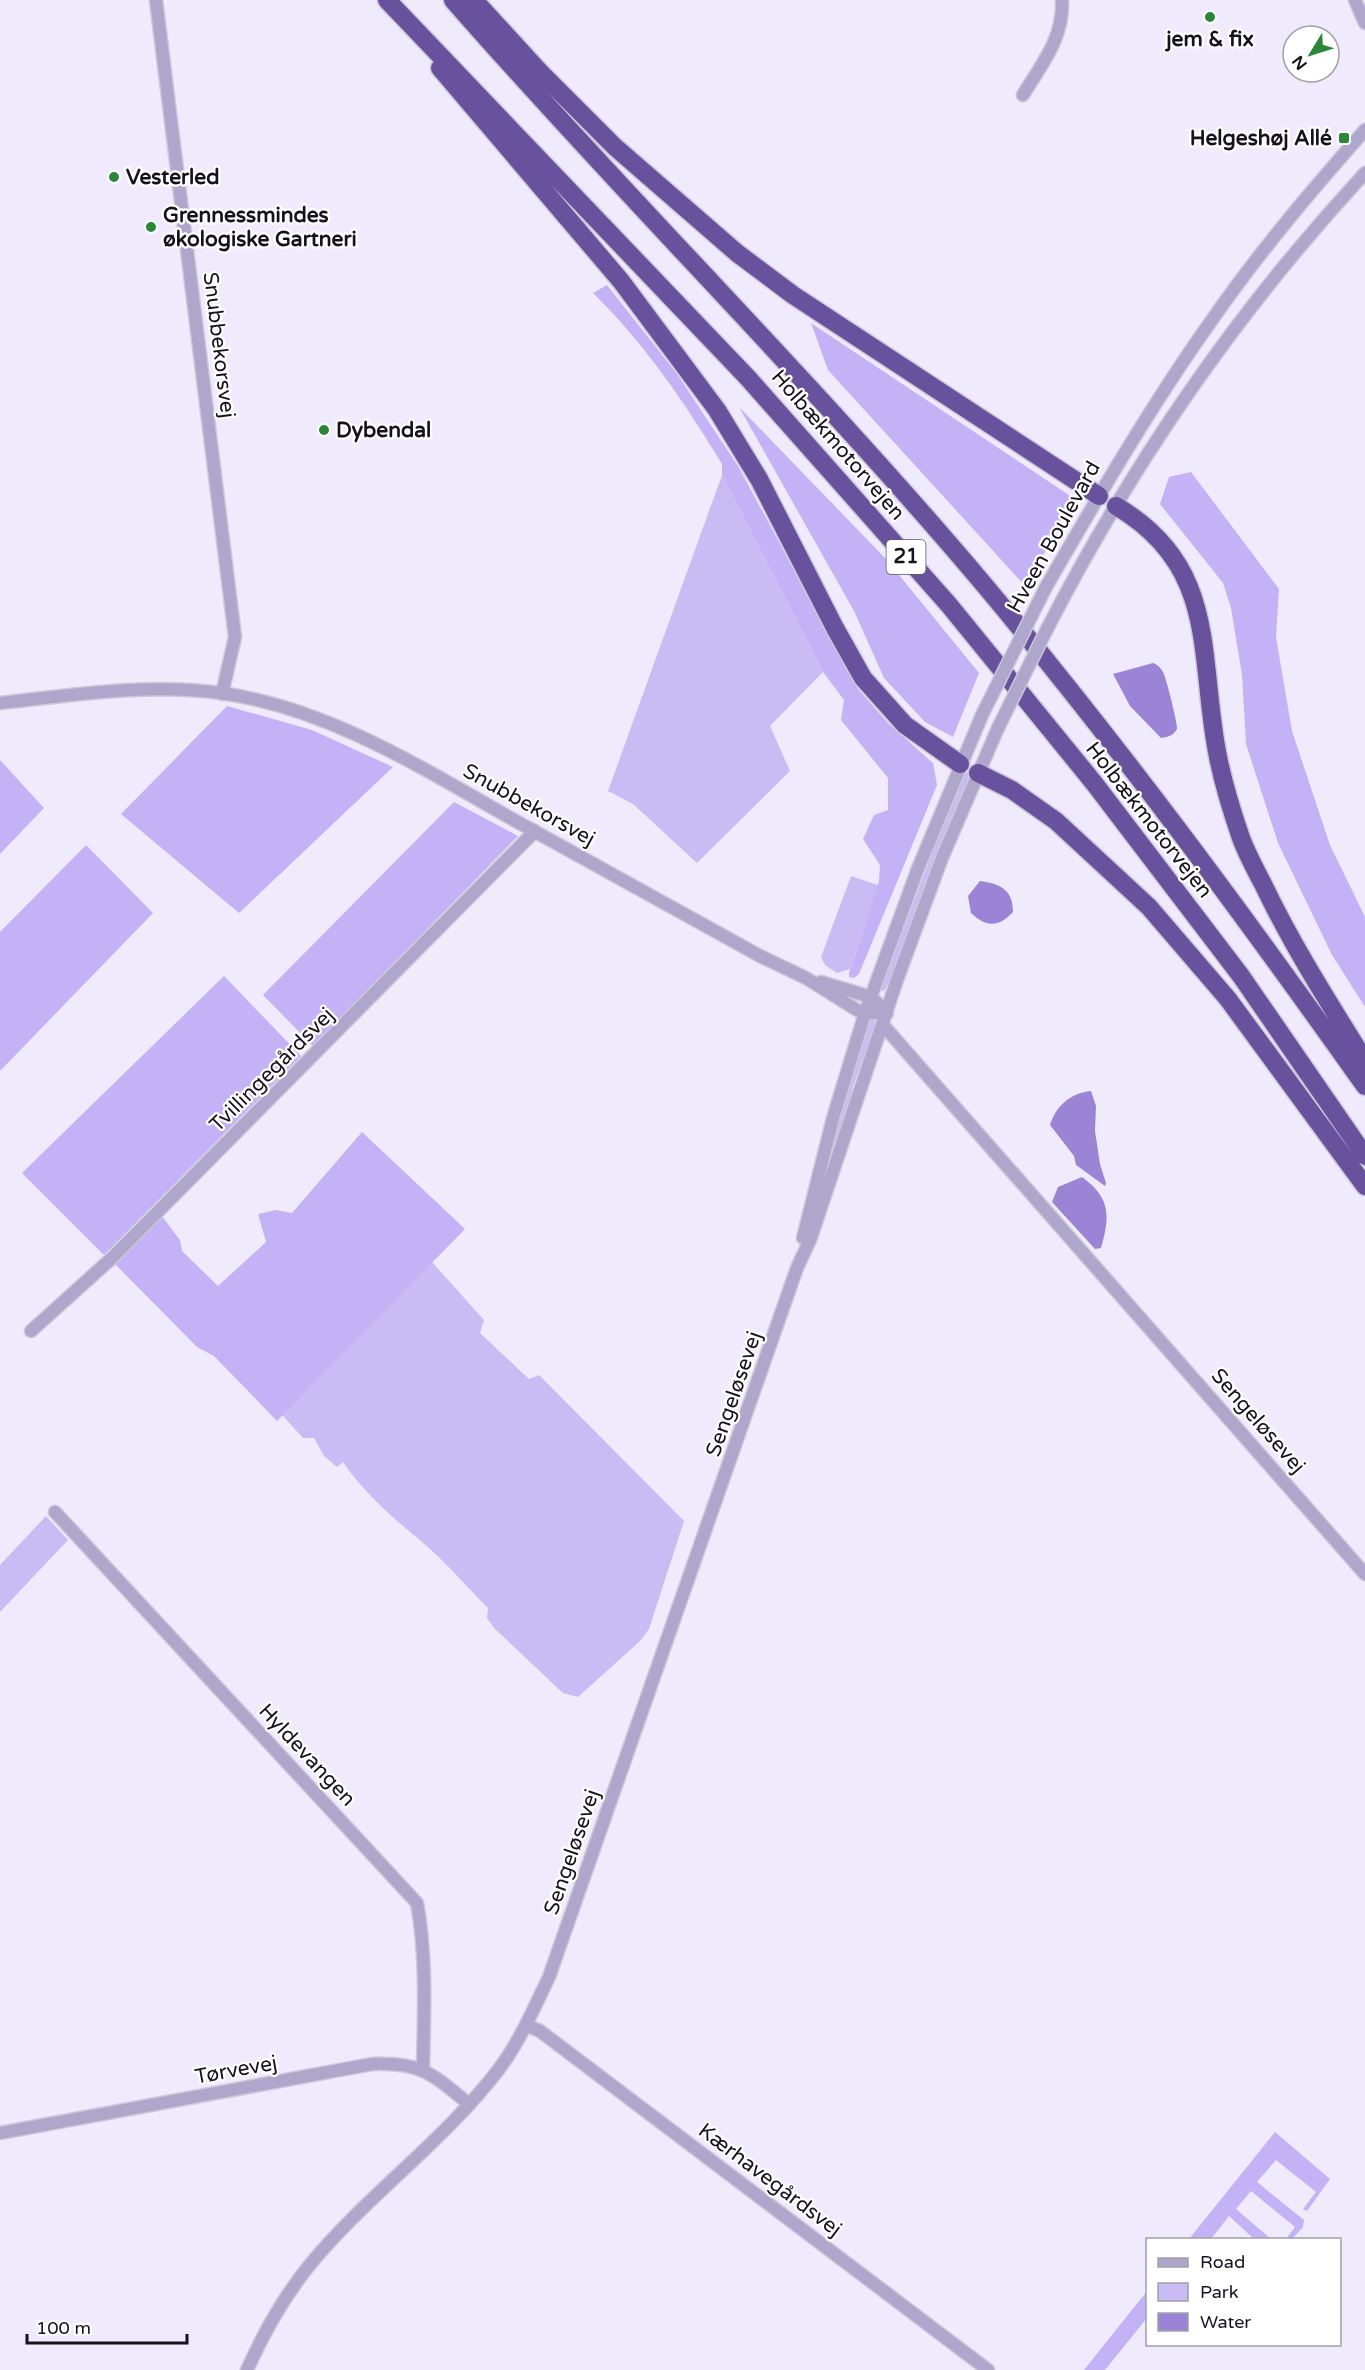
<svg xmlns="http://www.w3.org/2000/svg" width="1365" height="2370" viewBox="0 0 1365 2370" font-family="'Varela Round',sans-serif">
<rect width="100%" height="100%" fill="#efebfd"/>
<path fill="#c9bbf4" d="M 722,475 L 823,672 L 770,726 L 790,771 L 697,863 L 633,804 L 608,791 Z
M 963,772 L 971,773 L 896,969 L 884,991 L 880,990 Z
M 851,876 L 878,885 L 850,969 L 837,973 L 825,965 L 821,957 Z
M 872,1019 L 875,1020 L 875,1026 L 853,1086 L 847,1119 L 815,1213 L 845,1092 L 868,1022 Z
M 432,1262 L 484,1320 L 480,1333 L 529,1379 L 539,1375 L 684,1521 L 649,1629 L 640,1641 L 578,1697 L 563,1693 L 495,1629 L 487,1618 L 488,1608 C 466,1586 445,1561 422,1542 C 393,1518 364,1493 343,1462 L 337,1467 L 324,1456 L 314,1438 L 303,1438 L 282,1415 Z
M 46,1516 L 68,1540 L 0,1612 L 0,1565 Z"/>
<path fill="#c3b2f5" d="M 607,285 L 677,374 L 738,466 L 858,689 L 888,723 L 933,763 L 937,785 L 859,974 L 854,978 L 849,977 L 849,973 L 879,881 L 880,865 L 863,839 L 874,815 L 888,810 L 888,778 L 841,720 L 844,700 L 823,672 L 722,475 L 722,464 C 685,403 645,344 593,293 Z
M 811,323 L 1072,497 L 1027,588 L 828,370 Z
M 739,407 L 886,559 L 979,673 L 953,737 L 925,722 L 884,678 L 854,611 Z
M 1191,472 L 1279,589 L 1276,637 L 1292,731 L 1330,845 L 1365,917 L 1365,1007 L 1332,955 L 1278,843 L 1246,744 L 1242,675 L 1231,608 L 1223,583 L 1160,504 L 1169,477 Z
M 227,706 L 312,730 L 393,767 L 239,913 L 121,814 Z
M 0,760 L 44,808 L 0,854 Z
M 454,802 L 518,836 L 313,1046 L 263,995 Z
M 86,845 L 153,913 L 0,1071 L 0,932 Z
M 224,976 L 301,1056 L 104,1255 L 22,1173 Z
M 362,1132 L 465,1229 L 277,1421 L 214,1356 L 197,1347 L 114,1263 L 161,1215 L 180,1240 L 182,1251 L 218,1286 L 266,1242 L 258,1214 L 276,1210 L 292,1213 Z
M 1275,2132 L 1330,2179 L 1307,2211 L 1303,2209 L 1316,2192 L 1276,2160 L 1257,2182 L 1304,2220 L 1303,2227 L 1292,2239 L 1286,2239 L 1295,2227 L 1251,2191 L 1236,2209 L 1271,2239 L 1254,2239 L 1229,2216 L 1211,2239 L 1189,2239 Z
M 1147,2291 L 1147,2318 L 1105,2370 L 1084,2370 Z"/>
<path fill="#9b84d5" d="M 1153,663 C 1158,665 1160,667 1163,672 C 1166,677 1178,725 1177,729 C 1173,736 1168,737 1161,738 L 1130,706 L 1113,674 Z
M 980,881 C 1001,884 1013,890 1013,912 C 998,928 986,927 971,913 L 968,896 Z
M 1091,1091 L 1096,1106 L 1095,1131 L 1100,1164 L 1106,1183 L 1105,1186 L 1076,1165 L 1074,1156 L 1050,1125 C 1056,1106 1070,1093 1091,1091 Z
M 1082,1177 C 1111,1198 1110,1216 1101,1248 L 1095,1249 L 1052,1202 L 1058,1187 Z"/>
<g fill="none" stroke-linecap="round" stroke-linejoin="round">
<g stroke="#ccc8d9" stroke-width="15">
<path id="minor" d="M 156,0 L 235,637 L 222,694
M 1355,0 L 1365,23
M 1023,95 C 1041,65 1064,38 1062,0
M 1046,587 C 1099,495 1152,404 1214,317 C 1260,251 1312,190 1365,130
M 1047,629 C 1132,464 1239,309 1365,173
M 0,703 C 73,695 147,683 221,693 C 328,708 422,768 514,820 C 596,865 678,911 760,956 L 806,978 L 857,1010 L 865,1013 L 887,1013
M 821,982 L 871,997 L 887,1013
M 883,1025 L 1365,1574
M 803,1238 L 833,1118 L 865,1013 L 917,871 L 982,715
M 31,1331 L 112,1258 L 535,831
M 55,1512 L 417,1903 C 427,1957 424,2014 423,2069
M 526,2025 L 540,2031 L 988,2370
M 0,2133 L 372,2064 C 422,2062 432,2074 469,2104
M 247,2370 C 264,2332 286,2293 313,2261 C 370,2193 445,2140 499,2069 C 520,2041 534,2008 549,1977 L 797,1268 L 810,1240 L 897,980 L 942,858 L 998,728"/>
</g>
<g stroke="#ccc8d9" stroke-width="21">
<path id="highway" d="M 387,0 L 748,378 L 949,605 L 1094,783 L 1241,976 L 1365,1156
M 453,0 C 625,197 812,381 981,581 C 1117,743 1243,914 1365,1086
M 474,0 L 540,72 L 615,147 L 737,253 L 793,295 L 1099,496
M 440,68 L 621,281 L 717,410 L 759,479 L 835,628 L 863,678 L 905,725 L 960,764
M 1116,506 C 1216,565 1199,649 1216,746 C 1221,776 1231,809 1241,838 C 1247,854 1255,869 1263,884 C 1292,945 1329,1003 1365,1061
M 978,773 L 1012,790 L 1056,821 L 1149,907 L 1228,999 L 1365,1186"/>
</g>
<use href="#minor" stroke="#aea6cb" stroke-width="12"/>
<use href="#highway" stroke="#68519d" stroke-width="18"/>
<g stroke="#ccc8d9" stroke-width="15" stroke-linecap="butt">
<path id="minor-bridge" d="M 982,715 L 1046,587
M 998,728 L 1047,629"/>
</g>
<use href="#minor-bridge" stroke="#aea6cb" stroke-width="12"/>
</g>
<g fill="#2a8738" stroke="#fff" stroke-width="2">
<circle cx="1210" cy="17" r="6"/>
<rect x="1338" y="132" width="12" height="12" rx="3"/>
<circle cx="114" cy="177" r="6"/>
<circle cx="151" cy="227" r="6"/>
<circle cx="324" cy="430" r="6"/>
</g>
<g text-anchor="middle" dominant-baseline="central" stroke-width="4.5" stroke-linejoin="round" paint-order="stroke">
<rect fill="#fff" stroke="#5b5961" stroke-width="1.5" x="886.5" y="540" width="39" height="34" rx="4.5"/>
<g font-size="20" font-weight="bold" fill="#15121d">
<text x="906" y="557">21</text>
</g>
<g font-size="21" font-weight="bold" fill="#15121d" stroke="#fff" text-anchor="start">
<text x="1210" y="39" text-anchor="middle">jem &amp; fix</text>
<text x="1332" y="138" text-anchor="end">Helgeshøj Allé</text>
<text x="126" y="177">Vesterled</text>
<text x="163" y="215">Grennessmindes<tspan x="163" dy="24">økologiske Gartneri</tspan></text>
<text x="336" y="430">Dybendal</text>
</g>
<g font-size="21" fill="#15121d" stroke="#fff">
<text transform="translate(219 345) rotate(83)">Snubbekorsvej</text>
<text transform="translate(838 445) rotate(49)">Holbækmotorvejen</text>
<text transform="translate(1054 537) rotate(-61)">Hveen Boulevard</text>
<text transform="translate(529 805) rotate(29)">Snubbekorsvej</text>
<text transform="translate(1149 820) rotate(52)">Holbækmotorvejen</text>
<text transform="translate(272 1070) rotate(-45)">Tvillingegårdsvej</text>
<text transform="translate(734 1394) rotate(-71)">Sengeløsevej</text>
<text transform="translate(1258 1421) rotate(49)">Sengeløsevej</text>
<text transform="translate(307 1755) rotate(47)">Hyldevangen</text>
<text transform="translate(572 1852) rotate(-71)">Sengeløsevej</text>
<text transform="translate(236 2070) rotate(-10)">Tørvevej</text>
<text transform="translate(770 2180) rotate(37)">Kærhavegårdsvej</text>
</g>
</g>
<rect x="1146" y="2238" width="195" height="108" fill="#ffffff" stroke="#a1a0a5" stroke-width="1.5"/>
<rect x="1158" y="2258" width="30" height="9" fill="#aea6cb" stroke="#a1a0a5" stroke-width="1.5"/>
<text x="1200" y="2268" font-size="18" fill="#15121d">Road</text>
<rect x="1158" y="2283" width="30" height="18" fill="#c9bbf4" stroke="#a1a0a5" stroke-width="1.5"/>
<text x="1200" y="2298" font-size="18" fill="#15121d">Park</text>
<rect x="1158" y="2313" width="30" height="18" fill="#9b84d5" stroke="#a1a0a5" stroke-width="1.5"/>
<text x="1200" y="2328" font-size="18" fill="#15121d">Water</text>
<g transform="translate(1311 54) rotate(232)"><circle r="28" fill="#ffffff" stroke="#a1a0a5" stroke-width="1.5"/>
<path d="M0-4.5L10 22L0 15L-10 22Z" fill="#2a8738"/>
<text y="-9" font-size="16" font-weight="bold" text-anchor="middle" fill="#15121d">N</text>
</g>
<path d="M27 2334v9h160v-9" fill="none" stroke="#15121d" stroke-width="3"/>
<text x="36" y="2334" font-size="18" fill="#15121d" stroke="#ffffff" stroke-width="4.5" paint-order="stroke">100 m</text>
</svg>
